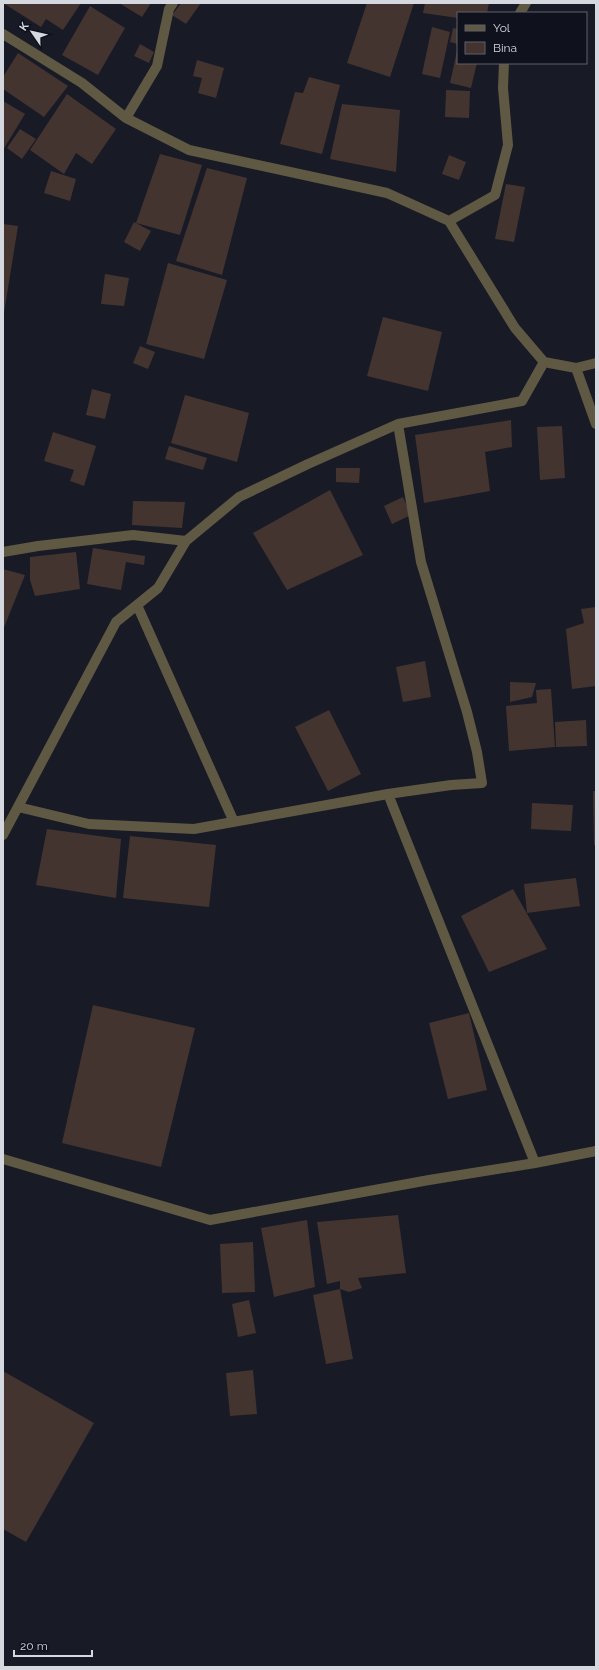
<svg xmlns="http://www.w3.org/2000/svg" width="599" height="1670" viewBox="0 0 599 1670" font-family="Raleway,sans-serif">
<rect width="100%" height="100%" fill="#181a26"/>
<path fill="#433430" d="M 3,3 L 81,3 L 63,30 L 46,19 L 41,27 Z
M 119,3 L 151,3 L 142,17 Z
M 181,3 L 201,3 L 186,24 L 172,15 Z
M 367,3 L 414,3 L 390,77 L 347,63 Z
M 425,3 L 489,3 L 487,13 L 458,13 L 458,18 L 423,13 Z
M 90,6 L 125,28 L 98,75 L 62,55 Z
M 432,27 L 450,32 L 440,78 L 422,74 Z
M 453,28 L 458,29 L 458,44 L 450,42 Z
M 140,44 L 154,52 L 149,63 L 134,56 Z
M 457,51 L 458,63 L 477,63 L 471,88 L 450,83 Z
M 18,53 L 68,86 L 44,117 L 3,89 L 3,77 Z
M 197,60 L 224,68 L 216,98 L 198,93 L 202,78 L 193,76 Z
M 309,77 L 340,85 L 322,154 L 280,144 L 295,92 L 303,93 Z
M 446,90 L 470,91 L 469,118 L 445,117 Z
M 67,94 L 116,129 L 92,164 L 76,153 L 64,174 L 30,150 Z
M 3,101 L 25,114 L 3,150 Z
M 342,104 L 400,110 L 396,172 L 330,159 Z
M 20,129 L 36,139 L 22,159 L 7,148 Z
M 160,154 L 202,165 L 180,235 L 136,223 Z
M 449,155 L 466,162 L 459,180 L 442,174 Z
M 207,168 L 247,178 L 222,275 L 176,261 Z
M 51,171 L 76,179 L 70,201 L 44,193 Z
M 506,184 L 525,187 L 514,242 L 495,239 Z
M 134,222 L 151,231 L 140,251 L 124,242 Z
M 3,224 L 18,226 L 4,313 L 3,313 Z
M 168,263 L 227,280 L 204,359 L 146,344 Z
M 105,274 L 129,278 L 124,306 L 101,304 Z
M 383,317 L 442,332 L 428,391 L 367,376 Z
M 140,346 L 155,352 L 148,369 L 133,363 Z
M 92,389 L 111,394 L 105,419 L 86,415 Z
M 185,395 L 249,413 L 237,462 L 171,443 Z
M 511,420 L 512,447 L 485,452 L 490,491 L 424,503 L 415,435 Z
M 562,426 L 565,478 L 540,480 L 537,427 Z
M 53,432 L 96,446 L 84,486 L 70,481 L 74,470 L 44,461 Z
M 169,446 L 207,458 L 203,470 L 165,459 Z
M 336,468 L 360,468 L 359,483 L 336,482 Z
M 330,490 L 363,555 L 287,590 L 253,533 Z
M 403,497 L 411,515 L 392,524 L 384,506 Z
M 133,501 L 185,502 L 182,528 L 132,525 Z
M 93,548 L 145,556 L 144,565 L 126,562 L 121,590 L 87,584 Z
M 76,552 L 80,589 L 35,596 L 30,580 L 30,557 Z
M 3,569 L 25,575 L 3,630 Z
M 596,607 L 596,686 L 572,689 L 566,629 L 584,623 L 581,609 Z
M 425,661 L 431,697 L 403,702 L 396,667 Z
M 510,682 L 536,683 L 532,697 L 510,702 Z
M 551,689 L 555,747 L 509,751 L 506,706 L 537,703 L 536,690 Z
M 329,710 L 361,774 L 328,791 L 295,727 Z
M 586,720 L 587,746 L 556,747 L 555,722 Z
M 593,791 L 596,791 L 596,845 L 594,845 Z
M 532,803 L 573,805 L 571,831 L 531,829 Z
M 47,829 L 121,839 L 116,898 L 36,885 Z
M 130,836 L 216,845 L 209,907 L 123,898 Z
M 576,878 L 580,906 L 527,913 L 524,884 Z
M 513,889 L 547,949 L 489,972 L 461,916 Z
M 93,1005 L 195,1028 L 161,1167 L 62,1143 Z
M 469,1013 L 487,1090 L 448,1099 L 429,1023 Z
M 398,1215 L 406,1273 L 358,1278 L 362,1288 L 349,1292 L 340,1289 L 340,1281 L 327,1284 L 317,1222 Z
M 307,1220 L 315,1287 L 274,1297 L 261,1228 Z
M 253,1242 L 255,1292 L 222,1293 L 220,1244 Z
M 340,1289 L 353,1359 L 326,1364 L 313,1295 Z
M 249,1300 L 256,1333 L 238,1337 L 232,1304 Z
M 253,1370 L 257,1414 L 230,1416 L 226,1373 Z
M 3,1371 L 94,1423 L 26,1542 L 3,1529 Z"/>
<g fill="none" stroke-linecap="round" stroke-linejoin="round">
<path stroke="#5f5842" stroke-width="10" d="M 520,13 L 526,3
M 3,34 L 82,83 L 126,118 L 189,150 L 387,193 L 449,221 L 515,328 L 544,362 L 576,368 L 596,363
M 126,118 L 157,66 L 169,9 L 173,3
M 449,221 L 495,195 L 508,145 L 503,88 L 504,63
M 576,368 L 596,424
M 3,552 L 38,546 L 133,535 L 186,541
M 137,605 L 234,822
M 388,794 L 535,1163
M 18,807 L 89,824 L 194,829 L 388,794 L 451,785 L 482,783 L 477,752 L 467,712 L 421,562 L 398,424
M 3,835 L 116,622 L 158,588 L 186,541 L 239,497 L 308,464 L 398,424 L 522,401 L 544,362
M 3,1159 L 210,1220 L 429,1180 L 535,1163 L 596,1151"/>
</g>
<rect width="599" height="1670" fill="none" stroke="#d6d8e0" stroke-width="8"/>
<rect x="457" y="12" width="130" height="52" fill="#0f111c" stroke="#5f616a"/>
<rect x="465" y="25" width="20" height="6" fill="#5f5842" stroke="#5f616a"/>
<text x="493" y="32" font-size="12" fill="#d6d8e0">Yol</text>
<rect x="465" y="42" width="20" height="12" fill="#433430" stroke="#5f616a"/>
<text x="493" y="52" font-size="12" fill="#d6d8e0">Bina</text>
<g transform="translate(32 32) rotate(304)" stroke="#0f111c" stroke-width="3" paint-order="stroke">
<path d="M0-3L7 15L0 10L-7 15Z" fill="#d6d8e0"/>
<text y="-6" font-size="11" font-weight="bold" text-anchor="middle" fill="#d6d8e0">K</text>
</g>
<path d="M14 1650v6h78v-6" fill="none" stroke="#d6d8e0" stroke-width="2"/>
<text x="20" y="1650" font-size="12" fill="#d6d8e0" stroke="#0f111c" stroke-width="3" paint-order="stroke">20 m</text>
</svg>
